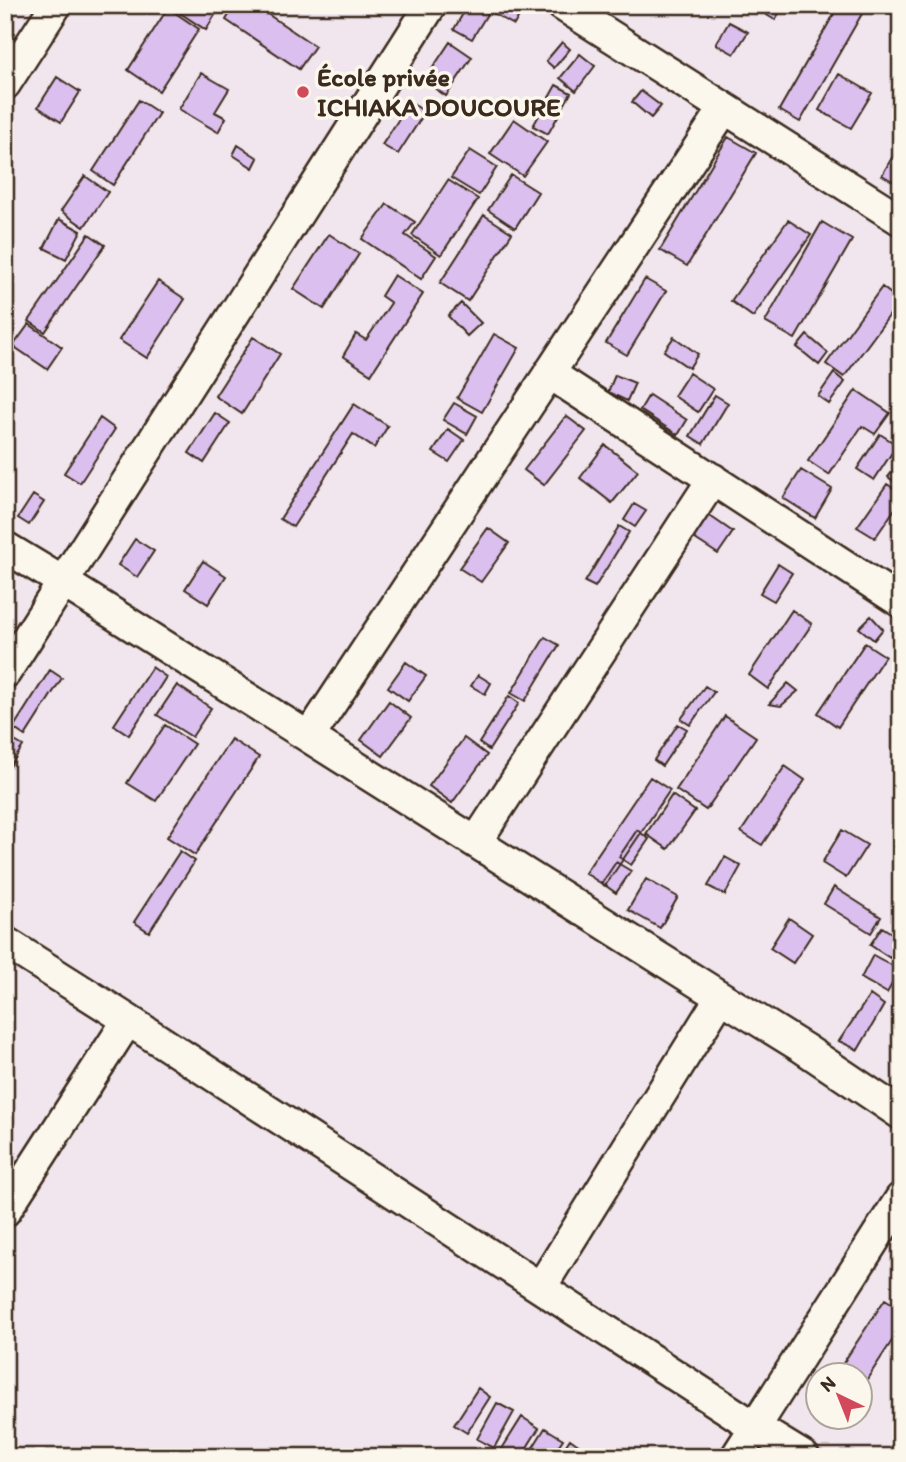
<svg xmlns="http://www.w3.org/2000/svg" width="906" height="1462" viewBox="0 0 906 1462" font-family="Itim,sans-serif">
<rect width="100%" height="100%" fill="#f1e6ed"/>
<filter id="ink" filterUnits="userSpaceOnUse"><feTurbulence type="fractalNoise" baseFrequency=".0143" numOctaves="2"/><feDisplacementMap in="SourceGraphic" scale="14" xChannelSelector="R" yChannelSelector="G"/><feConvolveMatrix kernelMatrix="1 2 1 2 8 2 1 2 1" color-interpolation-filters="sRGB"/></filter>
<g filter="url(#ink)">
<path fill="#dbbfee" stroke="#3b2a1e" stroke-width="2" d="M 177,5 L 221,5 L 206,30 L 174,9 Z
M 235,5 L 254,5 L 315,46 L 299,69 L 226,20 Z
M 468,5 L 515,5 L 523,9 L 514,25 L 489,11 L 472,39 L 454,29 Z
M 750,5 L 784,5 L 775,20 Z
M 839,5 L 867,5 L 800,122 L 779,110 Z
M 168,8 L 199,29 L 159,91 L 128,70 Z
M 729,22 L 748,32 L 734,54 L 716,44 Z
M 450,42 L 472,57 L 446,96 L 424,81 Z
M 562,42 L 570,49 L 554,68 L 546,61 Z
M 580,54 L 595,66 L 576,91 L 560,78 Z
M 201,73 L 229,89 L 215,112 L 226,118 L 218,132 L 179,109 Z
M 839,74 L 872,93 L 851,128 L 819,110 Z
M 57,77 L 80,92 L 61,122 L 38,107 Z
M 556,85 L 571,93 L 548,134 L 533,126 Z
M 641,91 L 661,106 L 651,118 L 632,102 Z
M 139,100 L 159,113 L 113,185 L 93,171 Z
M 410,102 L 425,112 L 398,154 L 382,145 Z
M 514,119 L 547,142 L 523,176 L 490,154 Z
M 728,137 L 756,153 L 687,266 L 660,250 Z
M 900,144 L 901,144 L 901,186 L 882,175 Z
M 238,145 L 258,158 L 253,168 L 233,155 Z
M 470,150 L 497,167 L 479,195 L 451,178 Z
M 511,175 L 538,192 L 515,228 L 488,210 Z
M 85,176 L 108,192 L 84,227 L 61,211 Z
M 448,180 L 478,199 L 441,255 L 412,235 Z
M 387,204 L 415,222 L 405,235 L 436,256 L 421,279 L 362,239 Z
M 484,215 L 512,233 L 468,301 L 440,283 Z
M 59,219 L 81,231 L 66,259 L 44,248 Z
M 788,220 L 811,235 L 753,317 L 731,301 Z
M 822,222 L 852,240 L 795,339 L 765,322 Z
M 89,234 L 105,245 L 45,332 L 29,321 Z
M 329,234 L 359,254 L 324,309 L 293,289 Z
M 394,275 L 423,294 L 371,374 L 343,356 L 356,334 L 366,340 L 391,303 L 381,296 Z
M 645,279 L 666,291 L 627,355 L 606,343 Z
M 158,281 L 185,299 L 147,358 L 119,340 Z
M 882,287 L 900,301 L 844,377 L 826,364 Z
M 461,303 L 481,323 L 467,336 L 448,316 Z
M 29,324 L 62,347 L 47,369 L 13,346 Z
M 494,334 L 519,348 L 482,412 L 457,398 Z
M 807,335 L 828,353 L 819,365 L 797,347 Z
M 253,337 L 280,354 L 242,414 L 215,396 Z
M 674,337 L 698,354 L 689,368 L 664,351 Z
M 689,373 L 713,389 L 698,412 L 674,396 Z
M 834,373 L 845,382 L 829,404 L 818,396 Z
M 615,375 L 635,383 L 627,401 L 608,392 Z
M 856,390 L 890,413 L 875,434 L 862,426 L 829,475 L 808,461 Z
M 649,395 L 687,420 L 678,435 L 640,410 Z
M 715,395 L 728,403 L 703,444 L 690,436 Z
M 454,403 L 477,416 L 467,434 L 443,420 Z
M 354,404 L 388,426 L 374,448 L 353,434 L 293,527 L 280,519 Z
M 215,413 L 230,423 L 204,463 L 189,453 Z
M 566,416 L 586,431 L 544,485 L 524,470 Z
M 100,418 L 115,429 L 80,483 L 64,473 Z
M 448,429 L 464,440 L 449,462 L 433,452 Z
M 880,434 L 897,445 L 874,480 L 857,469 Z
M 605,445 L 638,471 L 612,503 L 580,478 Z
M 901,461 L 901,487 L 888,477 Z
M 801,470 L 832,489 L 815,518 L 783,498 Z
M 887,484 L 901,493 L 901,500 L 875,538 L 857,527 Z
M 33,495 L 44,502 L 29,525 L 18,518 Z
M 634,504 L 646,511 L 635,527 L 624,520 Z
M 707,514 L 733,532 L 718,554 L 692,537 Z
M 619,526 L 629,532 L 595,587 L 585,582 Z
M 488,528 L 509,543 L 481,582 L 459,568 Z
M 135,539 L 154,551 L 137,577 L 118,565 Z
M 203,561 L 226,576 L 208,604 L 185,589 Z
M 778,564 L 792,573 L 774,601 L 760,593 Z
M 792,610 L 812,624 L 768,689 L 749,675 Z
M 871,616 L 883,629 L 874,640 L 859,628 Z
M 545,637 L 559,645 L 525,701 L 511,693 Z
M 865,643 L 885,656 L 838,727 L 818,713 Z
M 406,662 L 426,676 L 408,701 L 388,687 Z
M 152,667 L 166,677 L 129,735 L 114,725 Z
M 50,670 L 62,678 L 25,736 L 13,728 Z
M 478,675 L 491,683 L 485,694 L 471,686 Z
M 788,683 L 798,691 L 781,706 L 769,704 Z
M 177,685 L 211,708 L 192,737 L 157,715 Z
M 705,686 L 714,692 L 690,725 L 681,719 Z
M 509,696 L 519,703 L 489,750 L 479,743 Z
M 389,701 L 411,718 L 383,756 L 361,740 Z
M 725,716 L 756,737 L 706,810 L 676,790 Z
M 678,724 L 687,729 L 662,766 L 654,760 Z
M 165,725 L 194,744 L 156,801 L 127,783 Z
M 6,736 L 23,746 L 5,774 L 5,737 Z
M 464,738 L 487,755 L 452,803 L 429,786 Z
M 231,739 L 259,757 L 195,855 L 167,837 Z
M 785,766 L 805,780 L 762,845 L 741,832 Z
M 650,777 L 670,790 L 605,886 L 585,873 Z
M 672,795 L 695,811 L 668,849 L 646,834 Z
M 637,830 L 649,839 L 631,865 L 619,857 Z
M 842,830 L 867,845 L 846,878 L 822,863 Z
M 180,851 L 195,861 L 149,932 L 134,922 Z
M 725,857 L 741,866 L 725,895 L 708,886 Z
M 616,862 L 631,871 L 616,893 L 602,883 Z
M 646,879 L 678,897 L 660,928 L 628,910 Z
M 834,887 L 881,917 L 871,933 L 824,904 Z
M 789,918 L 812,934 L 793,963 L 770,948 Z
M 882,927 L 901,939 L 890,958 L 870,945 Z
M 873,955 L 900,970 L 887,993 L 861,978 Z
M 870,995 L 884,1005 L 858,1050 L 839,1041 Z
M 885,1299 L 901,1309 L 901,1327 L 860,1390 L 860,1374 L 836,1374 Z
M 478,1388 L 490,1397 L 467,1433 L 454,1425 Z
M 818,1401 L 818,1416 L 843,1416 L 835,1429 L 810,1414 Z
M 497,1403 L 514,1412 L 494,1448 L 477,1439 Z
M 522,1417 L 539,1428 L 521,1457 L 502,1457 L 498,1455 Z
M 545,1428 L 563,1439 L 551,1457 L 527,1457 Z
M 570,1439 L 584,1449 L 579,1457 L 558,1457 Z"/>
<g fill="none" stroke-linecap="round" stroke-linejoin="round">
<g stroke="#3b2a1e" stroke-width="35">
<path id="street" d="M 562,5 L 901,220
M 5,84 L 56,5
M 549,373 L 901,602
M 5,547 L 63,582 L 721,997 L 803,1048 L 901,1114
M 5,673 L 431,5
M 309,737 L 724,109
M 476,842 L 713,479
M 5,942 L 128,1020 L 755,1427 L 804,1457
M 5,1211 L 128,1020
M 541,1287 L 721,997
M 736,1457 L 901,1198"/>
</g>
<use href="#street" stroke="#fbf7ec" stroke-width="30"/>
</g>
</g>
<circle fill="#d1495b" stroke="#fbf7ec" stroke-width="2.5" cx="303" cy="92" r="7"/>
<g text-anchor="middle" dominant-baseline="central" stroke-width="7" stroke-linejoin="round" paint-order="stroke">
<g font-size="26" font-weight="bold" fill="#3b2a1e" stroke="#fbf7ec" text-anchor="start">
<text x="317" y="77">École privée<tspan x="317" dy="30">ICHIAKA DOUCOURE</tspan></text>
</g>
</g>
<rect width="906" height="1462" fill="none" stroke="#fbf7ec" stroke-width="28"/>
<rect x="14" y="14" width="878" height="1434" fill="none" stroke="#3b2a1e" stroke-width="2.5" filter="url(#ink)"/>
<g transform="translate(839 1396) rotate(317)"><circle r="33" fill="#fbf7ec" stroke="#aea59a" stroke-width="2"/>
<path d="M0-5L12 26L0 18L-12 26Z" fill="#d1495b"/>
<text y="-10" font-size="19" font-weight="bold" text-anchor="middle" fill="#3b2a1e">N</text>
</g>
</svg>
